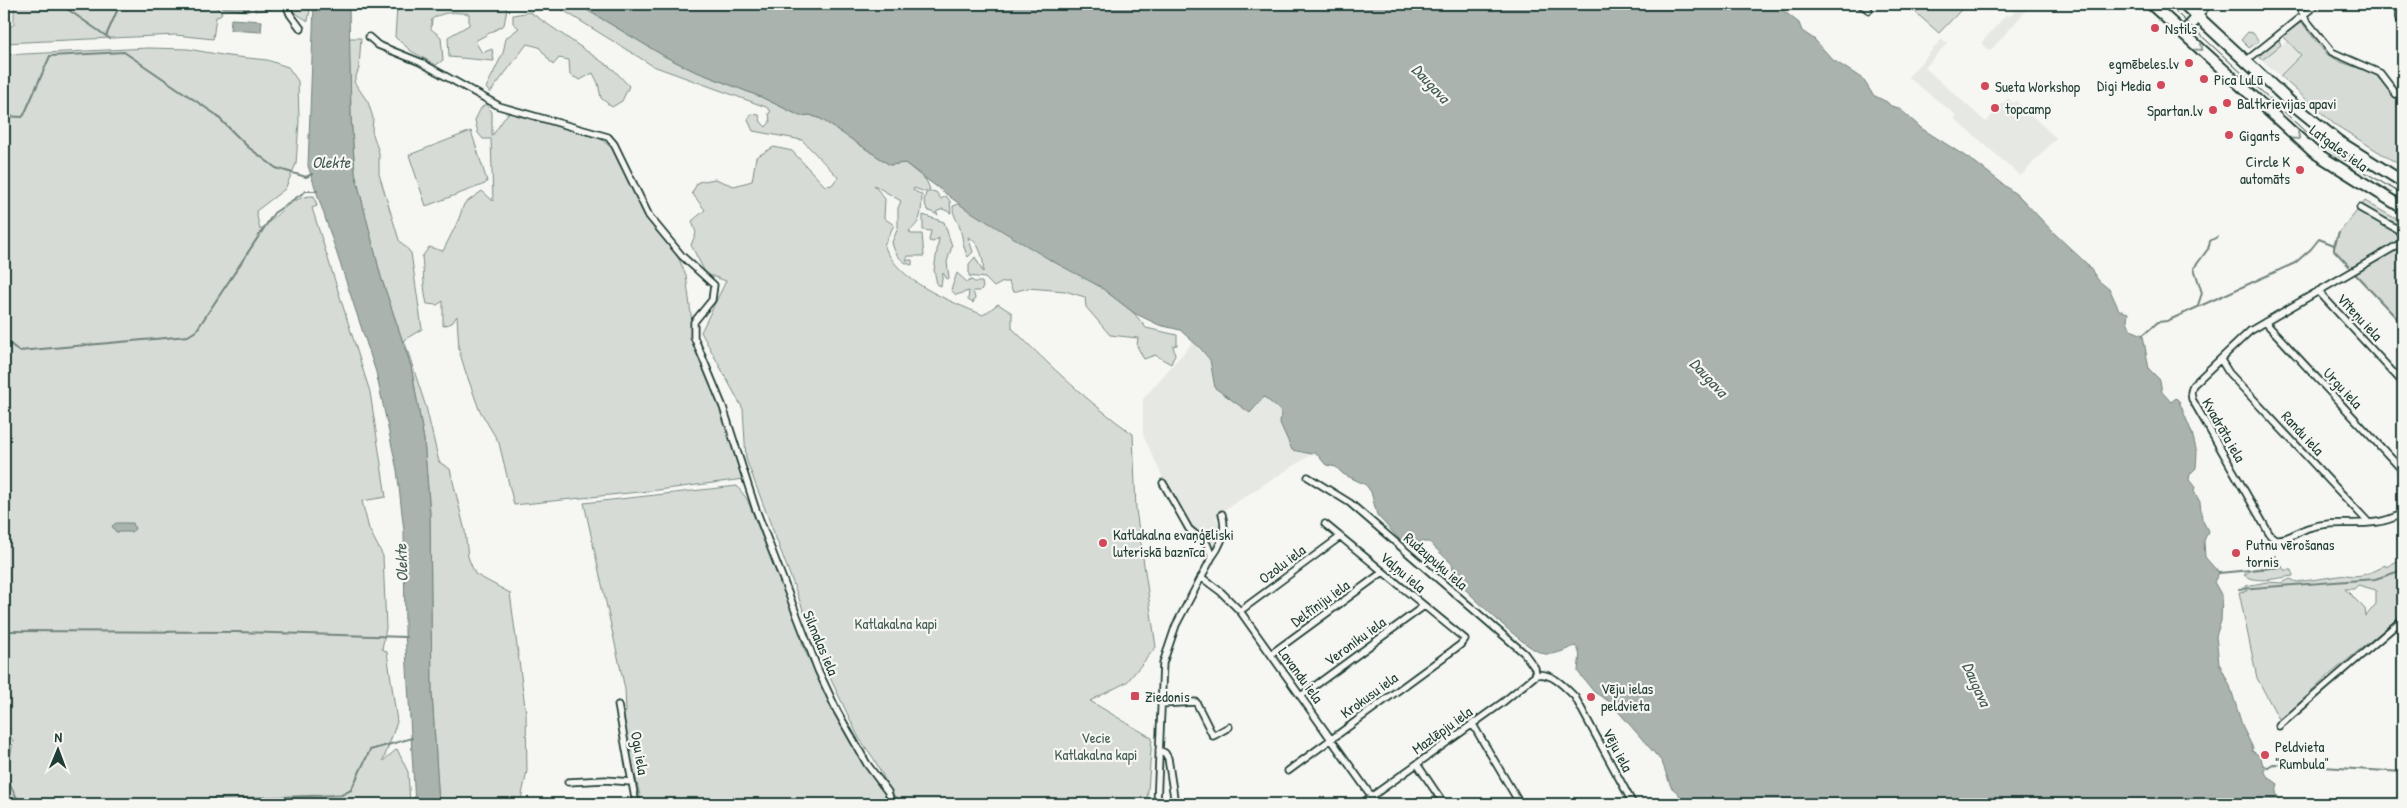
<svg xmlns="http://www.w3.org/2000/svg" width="2407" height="808" viewBox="0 0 2407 808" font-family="'Patrick Hand',sans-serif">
<rect width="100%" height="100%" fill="#f6f6f2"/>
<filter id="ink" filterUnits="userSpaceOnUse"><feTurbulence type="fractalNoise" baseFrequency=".02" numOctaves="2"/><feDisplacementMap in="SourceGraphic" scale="10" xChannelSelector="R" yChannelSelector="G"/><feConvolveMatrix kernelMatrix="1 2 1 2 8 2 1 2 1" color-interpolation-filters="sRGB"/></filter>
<g filter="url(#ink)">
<path fill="#e6e8e4" d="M 2015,4 L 2031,5 L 1990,51 L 1981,43 L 2007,14 L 2010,17 L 2014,12 L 2011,9 Z
M 1942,39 L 1947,43 L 1925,68 L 1986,122 L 2008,98 L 2013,103 L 2016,101 L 2056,138 L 2021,176 L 1955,119 L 1956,115 L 1908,77 Z
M 2288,40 L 2301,55 L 2280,76 L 2262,60 Z
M 1193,342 L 1210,360 L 1215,388 L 1264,397 L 1281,411 L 1292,450 L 1312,454 L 1227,508 L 1216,518 L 1222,526 L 1219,541 L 1213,547 L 1193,529 L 1163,478 L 1143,435 L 1143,399 Z"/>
<path fill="#d6dbd6" stroke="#7a8c85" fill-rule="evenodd" d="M 14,4 L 218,4 L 217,9 L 222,12 L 220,16 L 216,17 L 213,39 L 176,35 L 4,43 L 4,29 L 8,29 L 14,24 Z
M 255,4 L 311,4 L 308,21 L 286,7 L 255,11 Z
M 502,4 L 507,9 L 504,25 L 475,41 L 482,53 L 492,49 L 494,61 L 449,57 L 448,37 L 469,25 L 469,14 C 455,12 444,11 432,19 L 431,29 L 441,37 L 443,60 L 436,65 L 411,51 L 395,37 L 397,8 L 382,5 Z
M 553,4 L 577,4 L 664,56 L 692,70 L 761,97 L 800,116 L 810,115 L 821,119 L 890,165 L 905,163 L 926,180 L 930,189 L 925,192 L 914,188 L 913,190 L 922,195 C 921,209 923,222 909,231 L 911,234 L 922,234 L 924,256 L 908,256 L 906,260 L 912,260 L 912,265 C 901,263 894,253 892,242 L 898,228 L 898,208 L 901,201 L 874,185 L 885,199 L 884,218 L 894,225 L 884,245 C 899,283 948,300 983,315 L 998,304 L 1012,313 L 1012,328 C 1050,366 1089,403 1133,434 L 1136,510 L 1156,647 L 1127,682 L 1090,701 L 1152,738 L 1147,804 L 906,804 L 893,795 L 874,759 L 859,738 L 824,665 L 746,459 L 743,409 L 701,332 L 726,281 L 706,274 L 691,245 L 696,233 L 692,221 L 705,210 L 692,193 L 698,182 L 715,179 L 734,186 L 752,181 L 756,157 L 774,147 L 792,151 L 825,186 L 832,185 L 838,177 L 802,140 L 753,131 L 748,120 L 751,114 L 759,115 L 761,122 L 766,127 L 770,122 L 769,113 L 771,111 L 766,107 L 653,66 Z
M 1906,4 L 1954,4 L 1961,10 L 1939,33 Z
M 530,12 L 614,70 L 629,86 L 622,101 L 612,107 L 601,98 L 598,83 L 593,73 L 580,80 L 570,75 L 569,60 L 559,58 L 553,65 L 539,47 L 527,44 L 490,93 L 486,88 L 503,53 L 506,38 L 519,28 L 513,23 L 513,15 Z
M 2302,23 L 2326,54 L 2341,62 L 2375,74 L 2392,94 L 2403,100 L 2403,167 L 2334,124 L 2280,76 L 2301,55 L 2283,36 L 2298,24 Z
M 2248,32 L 2253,33 L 2259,41 L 2249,48 L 2241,40 Z
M 349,38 L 361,38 L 359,68 L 354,82 L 368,102 L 373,118 L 372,131 L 379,153 L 379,174 L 399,240 L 411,253 L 422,329 L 404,340 L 426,407 L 439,462 L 450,469 L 465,531 L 468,557 L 475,574 L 510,593 L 526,714 L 527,771 L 520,804 L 439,804 L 432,693 L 430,514 L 424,440 L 411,366 L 381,277 L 355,173 L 351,116 Z
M 2276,40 L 2279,40 L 2281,45 L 2262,60 L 2259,56 L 2260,54 Z
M 148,48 L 188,49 L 228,56 L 267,60 L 288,67 L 298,81 L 299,121 L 296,164 L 285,189 L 256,211 L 260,230 C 277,217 291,195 314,196 L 317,206 L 312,208 L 370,392 L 386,497 L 362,501 L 369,529 L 383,556 L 386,628 L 382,649 L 387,652 L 397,722 L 383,761 L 397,749 L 408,772 L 410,804 L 4,804 L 4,760 L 11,754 L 13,740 L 4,732 L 4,55 Z
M 486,104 L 492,112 L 492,136 L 508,113 L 596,135 L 613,149 L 646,217 L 674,248 L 686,275 L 692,322 L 692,336 L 728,428 L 744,479 L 658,490 L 514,505 L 499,443 L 479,409 L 465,370 L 459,350 L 457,316 L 452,323 L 443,326 L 443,301 L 437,305 L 427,304 C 423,289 424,272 422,257 L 429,247 L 443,251 L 458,221 L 464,204 L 482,191 L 493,201 L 491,139 L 483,139 L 478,133 L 475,120 L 481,108 Z
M 471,131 L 487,181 L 485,184 L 426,206 L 409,155 Z
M 931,191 L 936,192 L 941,199 L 946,196 L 950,201 L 951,213 L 943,209 L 936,212 L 938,215 L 927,210 L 924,200 L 926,193 Z
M 2365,201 L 2403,223 L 2403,325 L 2334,250 L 2339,233 Z
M 959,204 L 1099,286 L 1134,313 L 1146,328 L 1177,335 L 1177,345 L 1173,346 L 1175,354 L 1171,364 L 1155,355 L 1144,359 L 1137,346 L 1138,338 L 1110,335 L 1086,307 L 1085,297 L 1065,291 L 1028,288 L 1013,292 L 1009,282 L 1003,282 L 994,287 L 985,278 L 969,276 L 969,264 L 975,257 L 983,272 C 985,260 979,241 968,237 L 973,252 L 968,257 C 962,246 963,236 959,225 C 956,218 953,215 953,206 Z
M 923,215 L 944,222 L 952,246 L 947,262 L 949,278 L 947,279 L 943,273 L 941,286 L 937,284 L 934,270 L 939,238 L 933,242 L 929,241 L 931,231 L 923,230 Z
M 957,273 L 967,282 L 972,280 L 974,282 L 982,282 L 983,288 L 980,291 L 973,291 L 975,298 L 973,303 L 968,300 L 969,291 L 956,295 L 951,290 Z
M 737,486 L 747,499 L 801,634 C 801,647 809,658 814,669 C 836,715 860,758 888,799 L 888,804 L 642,804 L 622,720 L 626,711 L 625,689 L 584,503 Z
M 2403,558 L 2403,614 L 2328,676 L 2280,721 L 2257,678 L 2239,592 L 2247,591 L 2246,586 L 2267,582 L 2282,583 L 2290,579 L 2297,582 L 2346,575 C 2362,578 2372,572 2385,565 L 2386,567 ZM 2358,585 L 2376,590 L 2376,604 L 2366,616 L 2365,609 L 2345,589 L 2354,589 Z
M 2281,565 L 2284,570 L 2292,570 L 2293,576 C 2278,578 2256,584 2244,575 L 2253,569 Z"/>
<path fill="#aab3ae" stroke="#72847d" d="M 221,4 L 249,4 L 249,11 L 221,8 Z
M 314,4 L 349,4 L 351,116 L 355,173 L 381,277 L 411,366 L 424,440 L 430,514 L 432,693 L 439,804 L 415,804 L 405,633 L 404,531 L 397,470 L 376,372 L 308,166 Z
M 577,4 L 1775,4 L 1799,23 L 1802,31 L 1814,39 L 1833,60 L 1863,79 L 1873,95 L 1887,102 L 1891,106 L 1899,108 L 1921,128 L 1976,163 L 2021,198 L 2054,233 L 2087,264 L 2099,281 L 2110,290 L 2119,310 L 2128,313 L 2127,322 L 2131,330 L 2143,335 L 2149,369 L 2160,380 L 2162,392 L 2171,402 L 2176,398 L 2179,401 L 2192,433 L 2197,453 L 2196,468 L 2190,474 L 2189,480 L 2195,487 L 2194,491 L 2200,502 L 2202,519 L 2208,531 L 2204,541 L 2205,557 L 2219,573 L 2214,582 L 2222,596 L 2221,621 L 2216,636 L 2219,663 L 2230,686 L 2243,728 L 2253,748 L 2252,751 L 2260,756 L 2263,765 L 2269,767 L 2264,770 L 2267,776 L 2278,784 L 2276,793 L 2282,804 L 1681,804 L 1679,794 L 1671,787 L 1662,762 L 1610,702 L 1594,692 L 1578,672 C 1578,662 1583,653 1575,646 C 1565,650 1556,655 1545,654 C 1527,652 1472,595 1454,579 L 1452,564 L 1429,542 L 1407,542 L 1399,539 L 1377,515 L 1371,492 L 1366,485 L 1343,474 L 1336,467 L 1326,465 L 1315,452 L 1312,454 L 1292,450 L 1280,423 L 1281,411 L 1264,397 L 1250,413 L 1215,388 L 1210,360 L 1200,348 L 1180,330 L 1159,325 L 1134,313 L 1099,286 L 1052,261 L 966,209 L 905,163 L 890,165 L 821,119 L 810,115 L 800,116 L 761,97 L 692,70 L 664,56 Z
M 231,19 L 262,21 L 261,32 L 230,30 Z
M 116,523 L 133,523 L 135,529 L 131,532 L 116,532 L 112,526 Z"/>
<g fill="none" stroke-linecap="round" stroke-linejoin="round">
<path stroke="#72847d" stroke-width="2" d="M 60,4 L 109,38
M 106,36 L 120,4
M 4,116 L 22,117 L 24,115 L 50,56 L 124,52 L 215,114 L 248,147 L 276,168 L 306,177 L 312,174
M 2334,245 L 2334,250 L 2349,266
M 2355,274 L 2403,325
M 2198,305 L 2202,293 L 2194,268 L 2208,249 L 2210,241 L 2217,237
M 2143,335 L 2158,322 L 2167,321 L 2295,263 L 2311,249 L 2319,239 L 2334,245 L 2339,233
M 4,339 L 19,351 L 188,336 L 196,331 L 274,213 L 306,191 L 317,191
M 2275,556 L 2280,567
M 2219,573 L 2282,567
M 2239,589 L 2375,579 L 2403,570
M 4,631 L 236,632 L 406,637
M 2307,766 L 2403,772
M 2268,767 L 2273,764 L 2292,765
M 6,777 L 20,804
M 59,804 L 341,795 L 351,790 L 370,750 L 412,738"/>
<g stroke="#1f3d34" stroke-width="9">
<path id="minor" d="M 286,4 L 290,14 L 301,29
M 1860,4 L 1869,10
M 2298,4 L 2306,20 L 2332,52 L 2380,73 L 2396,94 L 2403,97
M 2398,4 L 2399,18 L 2403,18
M 2198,17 L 2208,4
M 369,37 L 378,45 L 420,62 L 499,106 L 608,137 L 614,144 L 649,216 L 682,256 L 714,285 L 712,300 L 694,322 L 694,337 L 723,407 L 755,507 L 818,670 L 837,711 L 867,764 L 888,792 L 892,804
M 2247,60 L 2317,4
M 2360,208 L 2397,229 L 2403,236
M 2403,242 L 2250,331 L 2193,385 L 2191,392 L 2192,399 L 2270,535 L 2275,539 C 2288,540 2297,532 2308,528 C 2339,517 2370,532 2403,513
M 2318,291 L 2403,383
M 2265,322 L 2403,471
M 2221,360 L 2229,373 L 2368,522
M 1308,477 L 1350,503 L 1524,653 L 1535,668 L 1536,675
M 1212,557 C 1222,544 1227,530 1222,514
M 1201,577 L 1221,592 L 1240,611 L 1372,797
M 1240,611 L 1340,537
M 1271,654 L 1383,572
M 1536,675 C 1552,672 1565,687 1575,697 L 1633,804
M 1301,696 L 1424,606
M 1161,704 L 1196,702 L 1213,736 L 1229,727
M 618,705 L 636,804
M 1472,723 L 1520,804
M 2279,726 L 2403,619
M 1159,750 L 1165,753 L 1168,758 L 1175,804
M 1417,764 L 1444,804
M 1288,771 L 1460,645 L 1465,639 L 1325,524
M 568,782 L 605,780 L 632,782
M 1157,804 L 1163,663 L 1176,625 L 1212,557 L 1207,544 L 1189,529 L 1163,483
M 1361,804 L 1502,703 L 1536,675"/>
</g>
<g stroke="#1f3d34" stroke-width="14">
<path id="trunk" d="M 2151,4 L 2314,152 L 2403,208
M 2184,4 L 2290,102 L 2338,141 L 2403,182
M 2183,33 L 2198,17"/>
</g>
<use href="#minor" stroke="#f6f6f2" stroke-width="5.5"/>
<use href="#trunk" stroke="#f6f6f2" stroke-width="10"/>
<path stroke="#1f3d34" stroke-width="1" d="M 2167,4 L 2309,135 L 2338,156 L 2403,195"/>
</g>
<defs><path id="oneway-chevron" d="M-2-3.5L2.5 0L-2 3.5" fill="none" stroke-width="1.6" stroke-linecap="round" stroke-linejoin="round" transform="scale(1.25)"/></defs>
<g stroke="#8a9a93">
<use href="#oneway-chevron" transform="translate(2200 48) rotate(42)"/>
<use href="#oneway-chevron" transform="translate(2297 137) rotate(42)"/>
</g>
</g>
<g fill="#d1495b" stroke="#f6f6f2" stroke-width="2">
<circle cx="2155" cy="28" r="5"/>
<circle cx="2189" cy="63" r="5"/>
<circle cx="2204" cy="79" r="5"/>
<circle cx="2161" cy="85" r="5"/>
<circle cx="1985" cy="86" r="5"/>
<circle cx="2227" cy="103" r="5"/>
<circle cx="1995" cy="108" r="5"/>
<circle cx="2213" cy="110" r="5"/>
<circle cx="2229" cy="135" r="5"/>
<circle cx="2300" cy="170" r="5"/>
<circle cx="1103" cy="543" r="5"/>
<circle cx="2236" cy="553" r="5"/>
<rect x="1130" y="691" width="10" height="10" rx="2.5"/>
<circle cx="1591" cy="697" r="5"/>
<circle cx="2265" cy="755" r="5"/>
</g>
<g text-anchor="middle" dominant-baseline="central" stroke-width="4.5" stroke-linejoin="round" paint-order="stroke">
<g font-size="15" fill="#1f3d34" stroke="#f6f6f2" text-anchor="start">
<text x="2165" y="28">Nstils</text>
<text x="2179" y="63" text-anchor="end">egmēbeles.lv</text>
<text x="2214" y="79">Pica LuLū</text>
<text x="2151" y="85" text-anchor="end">Digi Media</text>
<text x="1995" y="86">Sueta Workshop</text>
<text x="2237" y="103">Baltkrievijas apavi</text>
<text x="2005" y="108">topcamp</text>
<text x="2203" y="110" text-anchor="end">Spartan.lv</text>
<text x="2239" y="135">Gigants</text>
<text x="2290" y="161" text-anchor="end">Circle K<tspan x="2290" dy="17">automāts</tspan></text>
<text x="1113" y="534">Katlakalna evaņģēliski<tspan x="1113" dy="17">luteriskā baznīca</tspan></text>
<text x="2246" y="544">Putnu vērošanas<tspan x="2246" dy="17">tornis</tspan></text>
<text x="1601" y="688">Vēju ielas<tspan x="1601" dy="17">peldvieta</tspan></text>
<text x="1145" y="696">Ziedonis</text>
<text x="2275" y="746">Peldvieta<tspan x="2275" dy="17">"Rumbula"</tspan></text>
</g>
<g font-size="15" fill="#1f3d34" stroke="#f6f6f2">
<text transform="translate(2339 148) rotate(36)">Latgales iela</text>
<text transform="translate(2360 317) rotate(47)">Vīteņu iela</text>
<text transform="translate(2343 388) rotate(47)">Urgu iela</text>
<text transform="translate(2224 430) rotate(60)">Kvadrāta iela</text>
<text transform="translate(2303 433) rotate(47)">Randu iela</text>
<text transform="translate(1436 561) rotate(41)">Rudzupuķu iela</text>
<text transform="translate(1282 564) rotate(-37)">Ozolu iela</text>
<text transform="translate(1403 572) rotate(40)">Vaļņu iela</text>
<text transform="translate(1320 603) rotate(-36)">Delfīniju iela</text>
<text transform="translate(1355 641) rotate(-36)">Veroniku iela</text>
<text transform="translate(821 643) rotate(67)">Silmalas iela</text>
<text transform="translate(1301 675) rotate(54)">Lavandu iela</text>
<text transform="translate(1369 695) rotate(-36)">Krokusu iela</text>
<text transform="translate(1442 730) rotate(-36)">Mazlēpju iela</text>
<text transform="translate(1618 750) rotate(62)">Vēju iela</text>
<text transform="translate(640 753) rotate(80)">Ogu iela</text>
</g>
<g font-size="15" fill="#445d54" stroke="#f6f6f2">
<text x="896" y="623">Katlakalna kapi</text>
<text x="1096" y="737">Vecie<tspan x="1096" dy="17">Katlakalna kapi</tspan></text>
</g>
<g font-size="16" font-style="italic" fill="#425a52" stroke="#f6f6f2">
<text transform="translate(1431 83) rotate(47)">Daugava</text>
<text x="331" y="162">Olekte</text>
<text transform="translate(1709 377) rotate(47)">Daugava</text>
<text transform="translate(401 563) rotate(-92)">Olekte</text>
<text transform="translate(1977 684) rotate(66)">Daugava</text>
</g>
</g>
<rect width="2407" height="808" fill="none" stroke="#f6f6f2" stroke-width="20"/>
<rect x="10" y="10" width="2387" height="788" fill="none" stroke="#1f3d34" stroke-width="2" filter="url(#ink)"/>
<g transform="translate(58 750) rotate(1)" stroke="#f6f6f2" stroke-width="4" paint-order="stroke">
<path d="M0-4L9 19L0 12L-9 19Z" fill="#1f3d34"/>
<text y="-8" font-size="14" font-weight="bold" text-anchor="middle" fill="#1f3d34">N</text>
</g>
</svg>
